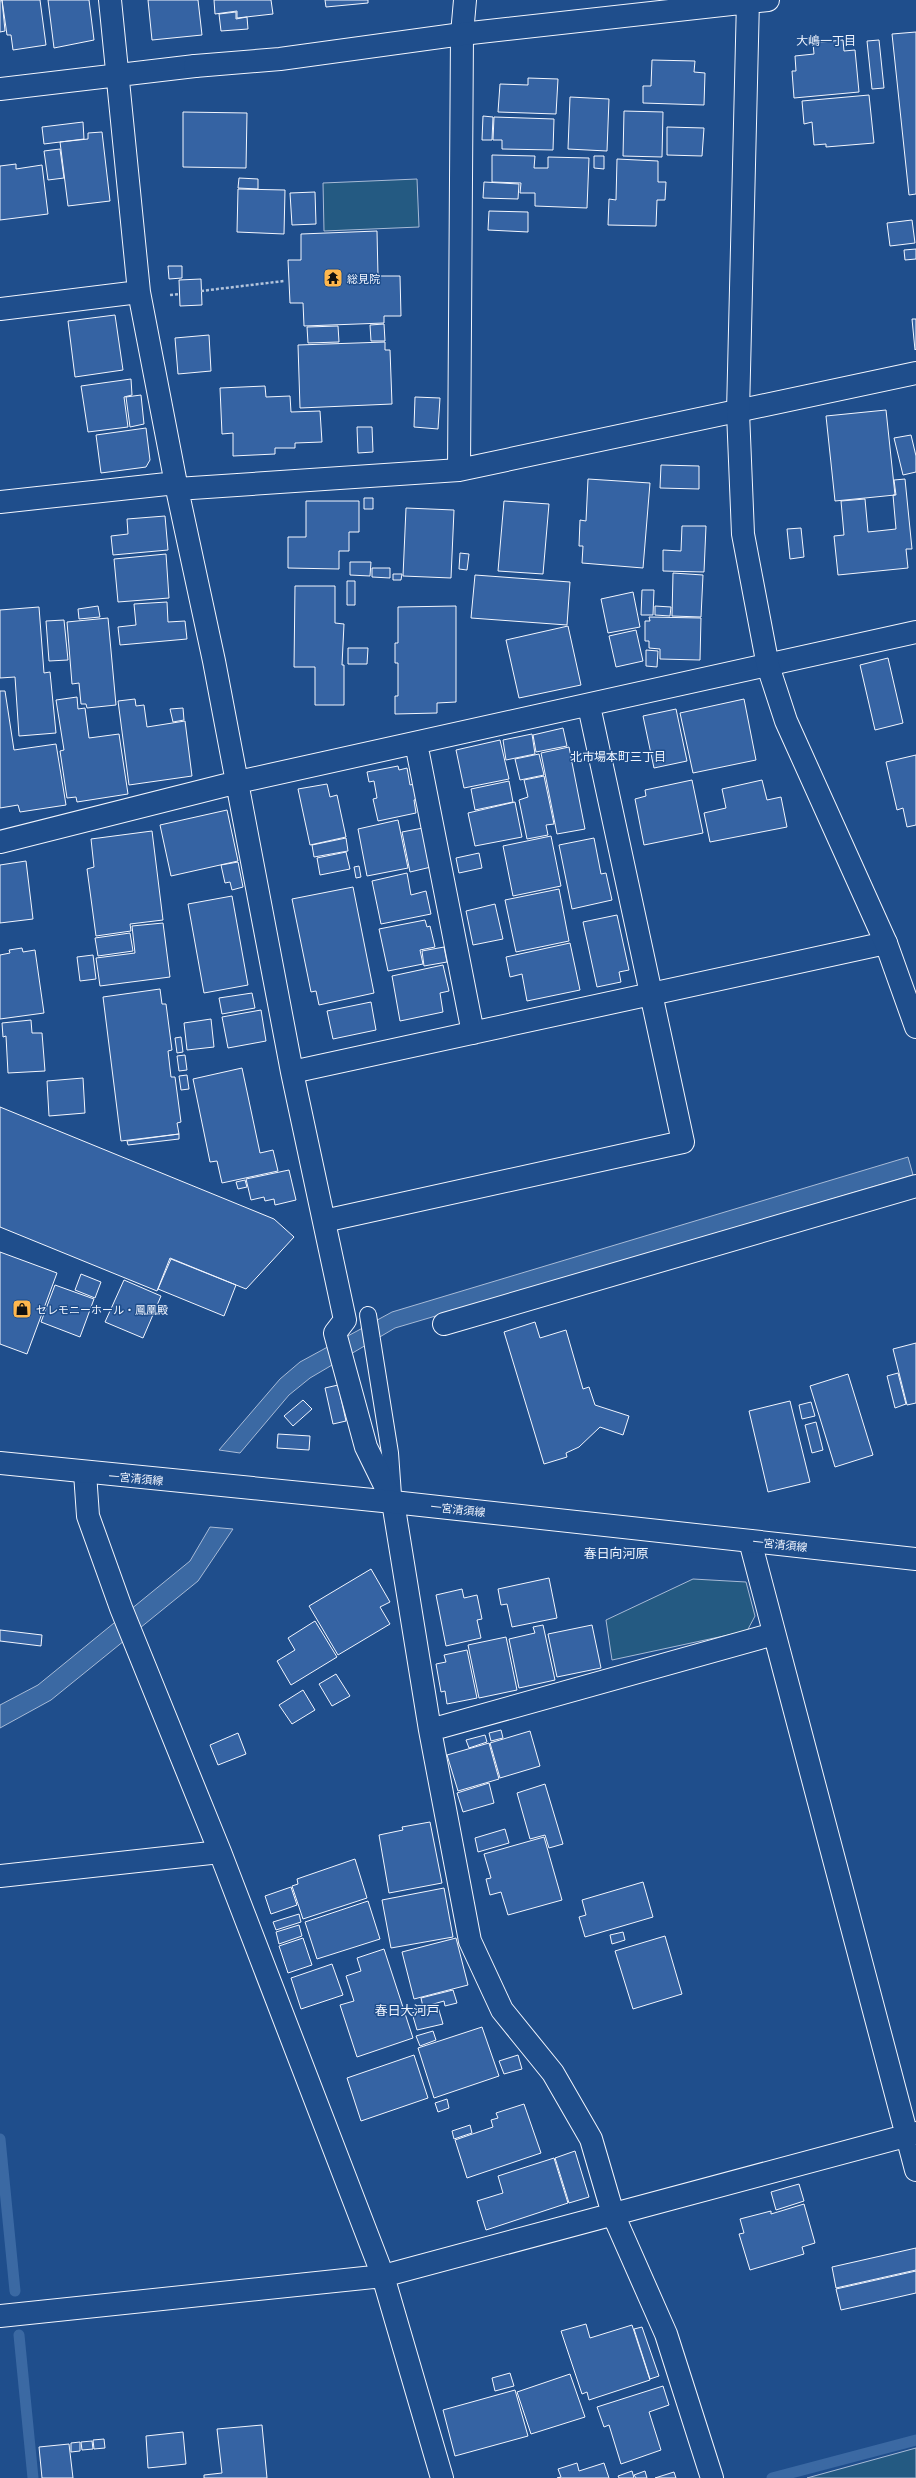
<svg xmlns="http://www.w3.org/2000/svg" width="916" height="2478" viewBox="0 0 916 2478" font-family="'Golos Text','Noto Sans JP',sans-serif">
<rect width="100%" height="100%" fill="#1f4e8c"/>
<path fill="#245a82" stroke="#a8bbd7" d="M 417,179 L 419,227 L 324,231 L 323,183 Z
M 693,1579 L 746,1582 L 755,1616 L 747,1631 L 612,1660 L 606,1620 Z
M 916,2448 L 916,2478 L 807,2478 Z"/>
<path fill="#3b69a3" stroke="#a8bbd7" d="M 908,1157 L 913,1175 L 395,1328 L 310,1378 L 289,1395 L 240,1453 L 219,1450 L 280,1379 L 300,1362 L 392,1312 Z
M 210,1527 L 233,1529 L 198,1581 L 51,1700 L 0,1728 L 0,1705 L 38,1685 L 190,1561 Z"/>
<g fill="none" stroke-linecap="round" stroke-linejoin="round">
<path stroke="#3b69a3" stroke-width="11" d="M 0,2139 L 15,2291
M 19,2335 L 33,2478
M 772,2478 L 916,2440"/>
</g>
<path fill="#3563a3" stroke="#f2f6ff" d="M 2,0 L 5,31 L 0,32 L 0,1 Z
M 2,0 L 40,0 L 46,45 L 13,50 L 11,35 L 7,35 Z
M 48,0 L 89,0 L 94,40 L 54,48 Z
M 148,0 L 198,0 L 202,35 L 152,40 Z
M 214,0 L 271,0 L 273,14 L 237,18 L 237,11 L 215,14 Z
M 325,0 L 368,0 L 368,3 L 326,7 Z
M 236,12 L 236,19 L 247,17 L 248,29 L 221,31 L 219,14 Z
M 916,32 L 916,194 L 909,195 L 892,34 Z
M 843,40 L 844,51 L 855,50 L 859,92 L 794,98 L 792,71 L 796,71 L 795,56 L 814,54 L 813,43 Z
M 879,40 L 884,88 L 872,89 L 867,41 Z
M 652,60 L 695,61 L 694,72 L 705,73 L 704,105 L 643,103 L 643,86 L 651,86 Z
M 528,78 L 558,79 L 556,114 L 498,112 L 500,84 L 528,85 Z
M 869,95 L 874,143 L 826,147 L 826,144 L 814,145 L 812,122 L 804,124 L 802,101 Z
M 570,97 L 609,99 L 607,151 L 568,149 Z
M 624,111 L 663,112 L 662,157 L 623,156 Z
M 183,112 L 247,113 L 246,168 L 183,167 Z
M 483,116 L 493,117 L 492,140 L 482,140 Z
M 494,117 L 554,119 L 553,150 L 502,149 L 502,140 L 493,140 Z
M 83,122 L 84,139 L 44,144 L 42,127 Z
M 667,127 L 704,128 L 702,156 L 667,155 Z
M 102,132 L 110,201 L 68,206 L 60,142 L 88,139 L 88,133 Z
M 60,149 L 64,178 L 48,180 L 44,151 Z
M 492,155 L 535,156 L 534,168 L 548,168 L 548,157 L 589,158 L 587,208 L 535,206 L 535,193 L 520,193 L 521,183 L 492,182 Z
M 594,156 L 604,156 L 604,169 L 594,168 Z
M 617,159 L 658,161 L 658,182 L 666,182 L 665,200 L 657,200 L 656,226 L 608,225 L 609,199 L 616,200 Z
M 16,164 L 16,169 L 42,165 L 48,214 L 0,220 L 0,166 Z
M 239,178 L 258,179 L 258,189 L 238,188 Z
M 484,182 L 519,184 L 518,199 L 483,198 Z
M 238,189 L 285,190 L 284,234 L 237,232 Z
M 315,192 L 316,224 L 292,225 L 290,193 Z
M 489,211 L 528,212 L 528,232 L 488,230 Z
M 912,220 L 915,243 L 890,246 L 887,223 Z
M 377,231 L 378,276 L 400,276 L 401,316 L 384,316 L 384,323 L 304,326 L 303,303 L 290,303 L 288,260 L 301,260 L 301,234 Z
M 916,249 L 916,259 L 905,260 L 904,250 Z
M 168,266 L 182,266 L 182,278 L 169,279 Z
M 201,279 L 202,305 L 180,306 L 179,280 Z
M 115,315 L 123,370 L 75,377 L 68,321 Z
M 912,319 L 916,319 L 916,349 L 915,350 Z
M 384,324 L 385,341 L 371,341 L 370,325 Z
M 338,326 L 339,342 L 308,343 L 307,327 Z
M 209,335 L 211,371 L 178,374 L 175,338 Z
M 385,342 L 385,350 L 390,350 L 392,404 L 300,408 L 298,345 Z
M 131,379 L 132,395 L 124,397 L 128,427 L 88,432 L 81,386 Z
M 265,386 L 266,397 L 290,396 L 291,412 L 320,411 L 322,442 L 295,443 L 295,448 L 275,448 L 275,454 L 233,456 L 233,433 L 222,434 L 220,388 Z
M 141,395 L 144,424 L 130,427 L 126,397 Z
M 415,397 L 440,398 L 438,429 L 414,427 Z
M 886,410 L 895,495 L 835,501 L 826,416 Z
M 357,427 L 372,427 L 373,452 L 358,453 Z
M 146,428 L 150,460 L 146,467 L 101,473 L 96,435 Z
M 911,435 L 916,456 L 916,472 L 903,475 L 894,438 Z
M 661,465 L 699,466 L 699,489 L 660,488 Z
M 588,479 L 650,483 L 643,568 L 582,563 L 583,546 L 579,546 L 580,520 L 586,521 Z
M 905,479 L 912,549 L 906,549 L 908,568 L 838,575 L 834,536 L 844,535 L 841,501 L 865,499 L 868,532 L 896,529 L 893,495 L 896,495 L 894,480 Z
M 364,498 L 373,498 L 373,509 L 364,509 Z
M 306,501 L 359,501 L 359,532 L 349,532 L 349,551 L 339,551 L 339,569 L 288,568 L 288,537 L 306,537 Z
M 504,501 L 549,504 L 543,574 L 498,571 Z
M 406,508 L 454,510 L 451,578 L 403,576 Z
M 165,516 L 168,550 L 113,555 L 111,536 L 128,534 L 127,519 Z
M 682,526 L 706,526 L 704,572 L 663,571 L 663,550 L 681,551 Z
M 801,528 L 804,557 L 790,559 L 787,529 Z
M 460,553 L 469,554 L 467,570 L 459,569 Z
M 166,554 L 169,598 L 118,602 L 114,559 Z
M 350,562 L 371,562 L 370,576 L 350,575 Z
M 372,568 L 390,568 L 390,578 L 372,577 Z
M 673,573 L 703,575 L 701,617 L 672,616 Z
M 393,574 L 402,574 L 401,580 L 393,580 Z
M 475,575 L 570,582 L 567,625 L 471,618 Z
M 347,581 L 355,581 L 355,605 L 347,605 Z
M 295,586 L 335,586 L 335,623 L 344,624 L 342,665 L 344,665 L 344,705 L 315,705 L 315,667 L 294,667 Z
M 642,590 L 654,590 L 653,615 L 641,615 Z
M 633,592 L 640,627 L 608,633 L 601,599 Z
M 167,602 L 168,622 L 185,621 L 187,639 L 120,645 L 118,627 L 136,625 L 134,604 Z
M 98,606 L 100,617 L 79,619 L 78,609 Z
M 456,606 L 456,702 L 437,703 L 437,713 L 395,714 L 395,696 L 398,696 L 398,663 L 395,663 L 395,643 L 398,643 L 398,607 Z
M 655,606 L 671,607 L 670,616 L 655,615 Z
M 39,607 L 44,673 L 50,672 L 56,733 L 19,736 L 15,677 L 0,678 L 0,610 Z
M 649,617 L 701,618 L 700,660 L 660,659 L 660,649 L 649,648 L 649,641 L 645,641 L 645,621 L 650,621 Z
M 108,618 L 116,705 L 87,708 L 86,704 L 81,704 L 79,683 L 72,684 L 67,622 Z
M 64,620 L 68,660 L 49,661 L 46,621 Z
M 568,626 L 581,685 L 519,698 L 506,640 Z
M 636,630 L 643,661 L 616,667 L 609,636 Z
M 348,648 L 368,648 L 367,664 L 348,664 Z
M 646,650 L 658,651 L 657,667 L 646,666 Z
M 888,658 L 903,723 L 875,730 L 860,665 Z
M 0,691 L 5,691 L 14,750 L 56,744 L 66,805 L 20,812 L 18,805 L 0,808 Z
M 77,697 L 78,709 L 85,708 L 89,738 L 119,734 L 128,794 L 77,802 L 76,797 L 67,798 L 60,751 L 64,750 L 56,700 Z
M 135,699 L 136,706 L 144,705 L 147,727 L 185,721 L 192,776 L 129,785 L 118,701 Z
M 744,699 L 756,760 L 693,773 L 680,713 Z
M 183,708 L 184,720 L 173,722 L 170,709 Z
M 676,709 L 687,761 L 654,768 L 643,716 Z
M 563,728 L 567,746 L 536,752 L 533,735 Z
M 532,734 L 535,754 L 506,760 L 503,740 Z
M 500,740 L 509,779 L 464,788 L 456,750 Z
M 569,747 L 585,829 L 557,834 L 541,753 Z
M 539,754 L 544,775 L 520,780 L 515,759 Z
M 916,755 L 916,825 L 907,827 L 903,808 L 897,810 L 886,762 Z
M 398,766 L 399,770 L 407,768 L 410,785 L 414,784 L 417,799 L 414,800 L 416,813 L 378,821 L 373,799 L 377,798 L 374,781 L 369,782 L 367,772 Z
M 544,776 L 554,824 L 546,825 L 548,835 L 527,839 L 519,800 L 528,797 L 524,780 Z
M 692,780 L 703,833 L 644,845 L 635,799 L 646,796 L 645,790 Z
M 762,780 L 767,800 L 781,797 L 787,827 L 710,842 L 704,813 L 726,808 L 722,789 Z
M 509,781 L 513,802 L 475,810 L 471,789 Z
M 327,784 L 330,797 L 337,795 L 346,837 L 310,845 L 298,789 Z
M 515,802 L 522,837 L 475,846 L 468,813 Z
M 227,810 L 238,861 L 171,876 L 160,825 Z
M 398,820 L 408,868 L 367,876 L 358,829 Z
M 423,828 L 431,867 L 410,872 L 402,832 Z
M 152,831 L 163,920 L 130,924 L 131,931 L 96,936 L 87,869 L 94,867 L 91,839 Z
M 551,836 L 561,886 L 513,896 L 503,846 Z
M 346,838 L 348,851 L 314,857 L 312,845 Z
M 594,838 L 601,874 L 606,873 L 612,900 L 572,909 L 559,845 Z
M 346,852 L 350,869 L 320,875 L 317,858 Z
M 479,853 L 482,868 L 459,873 L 456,858 Z
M 26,861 L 33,919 L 0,923 L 0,865 Z
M 238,862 L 243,887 L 232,890 L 230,882 L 225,883 L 221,865 Z
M 359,866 L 361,877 L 356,878 L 354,867 Z
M 407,873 L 411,895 L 426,891 L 431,914 L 381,924 L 372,881 Z
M 353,887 L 374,993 L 319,1005 L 316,991 L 311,992 L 292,899 Z
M 559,889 L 569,941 L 516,952 L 505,900 Z
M 232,896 L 248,985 L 204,993 L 188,904 Z
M 495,904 L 503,939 L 473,945 L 466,911 Z
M 617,915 L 629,970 L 619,972 L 621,982 L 597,987 L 583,922 Z
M 425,920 L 427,927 L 430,926 L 435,947 L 420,950 L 423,964 L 388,971 L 379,929 Z
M 163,923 L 170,977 L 100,986 L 96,958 L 135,953 L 132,926 Z
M 130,933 L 133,951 L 98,956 L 95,938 Z
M 570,943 L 580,990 L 527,1001 L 522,974 L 510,977 L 506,957 Z
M 444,947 L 447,962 L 424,966 L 422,951 Z
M 22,948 L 23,952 L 35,950 L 44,1013 L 0,1019 L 0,955 L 10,953 L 9,950 Z
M 93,955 L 96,979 L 80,981 L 77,957 Z
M 443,965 L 449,991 L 440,993 L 443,1012 L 400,1021 L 392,976 Z
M 160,989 L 162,1004 L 166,1004 L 172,1050 L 168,1051 L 171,1077 L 175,1077 L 181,1122 L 177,1123 L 179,1134 L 121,1141 L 103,997 Z
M 252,993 L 255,1008 L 222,1014 L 219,998 Z
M 371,1002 L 376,1030 L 333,1039 L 327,1011 Z
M 261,1010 L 266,1041 L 228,1048 L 222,1017 Z
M 211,1019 L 214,1047 L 187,1050 L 184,1023 Z
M 31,1020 L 32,1033 L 42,1033 L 45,1071 L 8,1073 L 6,1036 L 3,1037 L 2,1023 Z
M 181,1037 L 183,1052 L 177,1053 L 175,1038 Z
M 185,1055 L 187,1070 L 179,1071 L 177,1056 Z
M 242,1068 L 260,1153 L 273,1150 L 278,1171 L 222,1183 L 217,1161 L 210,1162 L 193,1079 Z
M 187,1075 L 189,1089 L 181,1090 L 179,1076 Z
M 83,1078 L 85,1113 L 49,1116 L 47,1081 Z
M 0,1107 L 274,1219 L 294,1237 L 246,1289 L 170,1258 L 157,1291 L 0,1227 Z
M 179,1134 L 179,1139 L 128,1145 L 127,1141 Z
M 289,1170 L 296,1200 L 275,1205 L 274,1199 L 265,1201 L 264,1197 L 251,1200 L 246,1179 Z
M 245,1180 L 247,1187 L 238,1189 L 236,1182 Z
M 0,1252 L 57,1273 L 27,1354 L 0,1344 Z
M 171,1259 L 236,1285 L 224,1316 L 158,1289 Z
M 81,1274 L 101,1282 L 95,1298 L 75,1290 Z
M 124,1280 L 161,1296 L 143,1338 L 105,1322 Z
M 55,1285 L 94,1299 L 80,1337 L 41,1322 Z
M 535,1322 L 540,1338 L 566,1330 L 583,1389 L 589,1387 L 595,1405 L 629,1416 L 623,1435 L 600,1427 L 579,1447 L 566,1453 L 567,1457 L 544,1464 L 504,1332 Z
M 916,1343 L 916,1403 L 907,1405 L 893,1349 Z
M 898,1373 L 906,1404 L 895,1408 L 887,1376 Z
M 848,1374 L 873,1455 L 835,1467 L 810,1386 Z
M 338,1385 L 346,1421 L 333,1424 L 325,1388 Z
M 303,1400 L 312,1409 L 293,1426 L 284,1416 Z
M 790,1401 L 810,1482 L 768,1492 L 749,1411 Z
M 811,1402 L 815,1416 L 802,1419 L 799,1405 Z
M 816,1422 L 823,1450 L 812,1453 L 805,1425 Z
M 278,1434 L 310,1436 L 309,1450 L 277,1448 Z
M 371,1569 L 390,1602 L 380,1607 L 390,1624 L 338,1655 L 309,1606 Z
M 549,1578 L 557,1618 L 512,1627 L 507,1604 L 501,1605 L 498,1589 Z
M 462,1589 L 464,1598 L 477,1595 L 482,1619 L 477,1620 L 481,1638 L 446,1646 L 436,1595 Z
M 315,1621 L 337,1657 L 291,1685 L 277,1661 L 295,1650 L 288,1638 Z
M 543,1625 L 555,1680 L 519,1688 L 509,1639 L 535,1633 L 533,1627 Z
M 592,1625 L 601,1668 L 557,1677 L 548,1634 Z
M 0,1630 L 42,1635 L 41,1646 L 0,1641 Z
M 506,1637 L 517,1690 L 479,1698 L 468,1645 Z
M 467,1650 L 477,1698 L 447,1704 L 445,1691 L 441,1692 L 436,1664 L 446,1662 L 444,1655 Z
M 336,1674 L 350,1696 L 332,1706 L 319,1684 Z
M 303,1690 L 315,1710 L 292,1724 L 279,1705 Z
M 501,1730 L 503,1738 L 491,1741 L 489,1733 Z
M 530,1731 L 540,1766 L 500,1778 L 490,1743 Z
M 238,1733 L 246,1754 L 218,1765 L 210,1745 Z
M 485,1735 L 487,1742 L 469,1748 L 466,1740 Z
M 489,1743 L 499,1779 L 458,1791 L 447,1755 Z
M 489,1783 L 494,1803 L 463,1812 L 457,1793 Z
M 545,1784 L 563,1844 L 549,1848 L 545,1835 L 530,1839 L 517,1793 Z
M 430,1822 L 442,1883 L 389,1893 L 379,1835 L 403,1830 L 402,1827 Z
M 505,1829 L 509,1843 L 478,1852 L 475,1838 Z
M 544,1837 L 562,1900 L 508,1915 L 501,1892 L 490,1895 L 486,1879 L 491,1878 L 484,1854 Z
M 355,1859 L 367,1898 L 303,1919 L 292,1886 L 298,1884 L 297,1879 Z
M 643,1882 L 653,1917 L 585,1937 L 579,1917 L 586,1915 L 582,1900 Z
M 291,1887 L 297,1905 L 271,1914 L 265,1896 Z
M 444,1888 L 453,1937 L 391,1948 L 382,1900 Z
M 368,1901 L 380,1939 L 317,1959 L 305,1922 Z
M 299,1914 L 301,1922 L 276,1930 L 273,1922 Z
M 299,1925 L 302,1936 L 279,1944 L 276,1932 Z
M 623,1932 L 625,1940 L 612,1944 L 610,1935 Z
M 665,1936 L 682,1994 L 633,2009 L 615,1951 Z
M 303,1938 L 312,1965 L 288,1973 L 279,1946 Z
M 456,1938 L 468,1985 L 414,1999 L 402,1952 Z
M 384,1949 L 413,2038 L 357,2057 L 340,2005 L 354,2001 L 346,1976 L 361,1971 L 357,1958 Z
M 332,1964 L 343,1995 L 301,2009 L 291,1978 Z
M 453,1990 L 457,2003 L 445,2006 L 444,2001 L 423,2007 L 421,1998 Z
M 438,2007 L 443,2024 L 417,2030 L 412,2013 Z
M 482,2027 L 499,2076 L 434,2098 L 418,2048 Z
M 433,2031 L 436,2040 L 420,2046 L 416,2036 Z
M 414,2055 L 428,2098 L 361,2121 L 347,2078 Z
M 518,2055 L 522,2069 L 504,2074 L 499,2061 Z
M 447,2099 L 449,2108 L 438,2112 L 435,2103 Z
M 524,2104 L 541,2153 L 467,2178 L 455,2140 L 493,2127 L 491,2120 L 498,2118 L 496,2113 Z
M 470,2125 L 472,2133 L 454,2139 L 452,2131 Z
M 575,2151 L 589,2197 L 569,2203 L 555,2158 Z
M 554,2158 L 568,2203 L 486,2230 L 477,2201 L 503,2193 L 498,2176 Z
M 799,2184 L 804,2201 L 776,2210 L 771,2192 Z
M 804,2204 L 815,2243 L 802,2247 L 804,2254 L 750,2270 L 739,2234 L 744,2233 L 740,2219 L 771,2211 L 771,2214 Z
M 916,2248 L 916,2270 L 836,2288 L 832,2267 Z
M 916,2271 L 916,2293 L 841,2310 L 836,2289 Z
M 586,2324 L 590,2338 L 632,2325 L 650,2380 L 589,2400 L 587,2392 L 582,2394 L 561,2331 Z
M 642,2327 L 659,2376 L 650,2379 L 634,2329 Z
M 510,2373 L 514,2386 L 495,2391 L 492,2378 Z
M 570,2374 L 585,2417 L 531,2434 L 517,2392 Z
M 663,2386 L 669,2405 L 649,2412 L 661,2450 L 621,2464 L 609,2425 L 604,2427 L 597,2407 Z
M 515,2390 L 528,2436 L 455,2456 L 443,2410 Z
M 262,2425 L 267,2478 L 204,2478 L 204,2475 L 222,2473 L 217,2429 Z
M 183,2432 L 186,2464 L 148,2468 L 146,2436 Z
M 104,2439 L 105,2448 L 94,2449 L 93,2440 Z
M 92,2441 L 93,2449 L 82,2450 L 81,2442 Z
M 80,2442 L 80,2451 L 71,2452 L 71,2443 Z
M 69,2444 L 73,2478 L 42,2478 L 39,2447 Z
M 577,2463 L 579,2471 L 604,2463 L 609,2478 L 557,2478 L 561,2477 L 558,2469 Z
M 632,2471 L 634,2478 L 619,2478 L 618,2476 Z
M 645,2471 L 647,2478 L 636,2478 L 634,2475 Z
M 674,2472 L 676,2478 L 655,2478 Z"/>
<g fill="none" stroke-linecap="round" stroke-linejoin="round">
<g stroke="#f2f6ff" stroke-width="18">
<path id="lane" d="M 368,1315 L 390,1453 L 393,1495"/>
</g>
<g stroke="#f2f6ff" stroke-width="24">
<path id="street" d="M 110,0 L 139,292 L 177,489 L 214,661 L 292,1072 L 345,1320 L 335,1333 L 366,1447 L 393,1502 L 430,1730 L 470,1941 L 502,2010 L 553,2073 L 591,2139 L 613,2214 L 666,2334 L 712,2478
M 0,89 L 195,66
M 0,309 L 139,292
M 459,470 L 462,34 L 465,0
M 177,489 L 459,470 L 916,373
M 0,502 L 176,483
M 416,743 L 473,1033
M 0,842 L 238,782 L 916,632
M 292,1072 L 886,943
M 324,1221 L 683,1142 L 589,706
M 444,1324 L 916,1186
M 85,1473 L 88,1516 L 121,1608 L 220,1852 L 383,2276 L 442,2478
M 750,1541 L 916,2170
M 430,1730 L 774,1634
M 0,1876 L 220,1852
M 0,2316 L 383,2276 L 916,2133"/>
</g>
<g stroke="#f2f6ff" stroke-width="24">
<path id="secondary" d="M 748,0 L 738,412 L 743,534 L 768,666 L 786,721 L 886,943 L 916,1027
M 195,66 L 280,59 L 462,34 L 768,0
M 0,1463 L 393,1502 L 916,1559"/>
</g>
<path stroke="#b3c4dc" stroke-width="2.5" stroke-dasharray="3 2" stroke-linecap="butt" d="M 201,291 L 284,281
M 170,295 L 180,294"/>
<use href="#lane" stroke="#1f4e8c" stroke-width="16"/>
<use href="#street" stroke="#1f4e8c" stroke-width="22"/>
<use href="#secondary" stroke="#1f4e8c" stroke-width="22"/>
</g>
<defs>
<g id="temple-square" transform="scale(1)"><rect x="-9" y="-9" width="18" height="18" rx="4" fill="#ffb74d" stroke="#1f4e8c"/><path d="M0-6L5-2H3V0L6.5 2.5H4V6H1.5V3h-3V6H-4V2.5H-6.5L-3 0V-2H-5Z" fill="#111"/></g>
<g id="shop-square" transform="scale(1)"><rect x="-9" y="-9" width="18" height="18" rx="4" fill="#ffb74d" stroke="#1f4e8c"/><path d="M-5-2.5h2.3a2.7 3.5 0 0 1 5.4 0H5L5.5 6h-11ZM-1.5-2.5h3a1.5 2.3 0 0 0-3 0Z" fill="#111"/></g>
</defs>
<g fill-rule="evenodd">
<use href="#temple-square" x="333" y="278"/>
<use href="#shop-square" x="22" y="1309"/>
</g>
<g text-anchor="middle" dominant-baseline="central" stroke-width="3" stroke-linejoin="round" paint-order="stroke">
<g font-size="11" fill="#f2f6ff" stroke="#1f4e8c" text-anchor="start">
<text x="347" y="278">総見院</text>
<text x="36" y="1309">セレモニーホール・鳳凰殿</text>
</g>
<g font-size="11" fill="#f2f6ff" stroke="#1f4e8c">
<text transform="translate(136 1478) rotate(5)">一宮清須線</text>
<text transform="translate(458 1509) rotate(6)">一宮清須線</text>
<text transform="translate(780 1544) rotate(6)">一宮清須線</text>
</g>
<g font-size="12" fill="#f2f6ff" stroke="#1f4e8c">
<text x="826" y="40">大嶋一丁目</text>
<text x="618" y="756">北市場本町三丁目</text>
</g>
<g font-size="13" fill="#f2f6ff" stroke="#1f4e8c">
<text x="616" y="1553">春日向河原</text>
<text x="407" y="2010">春日大河戸</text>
</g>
</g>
</svg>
